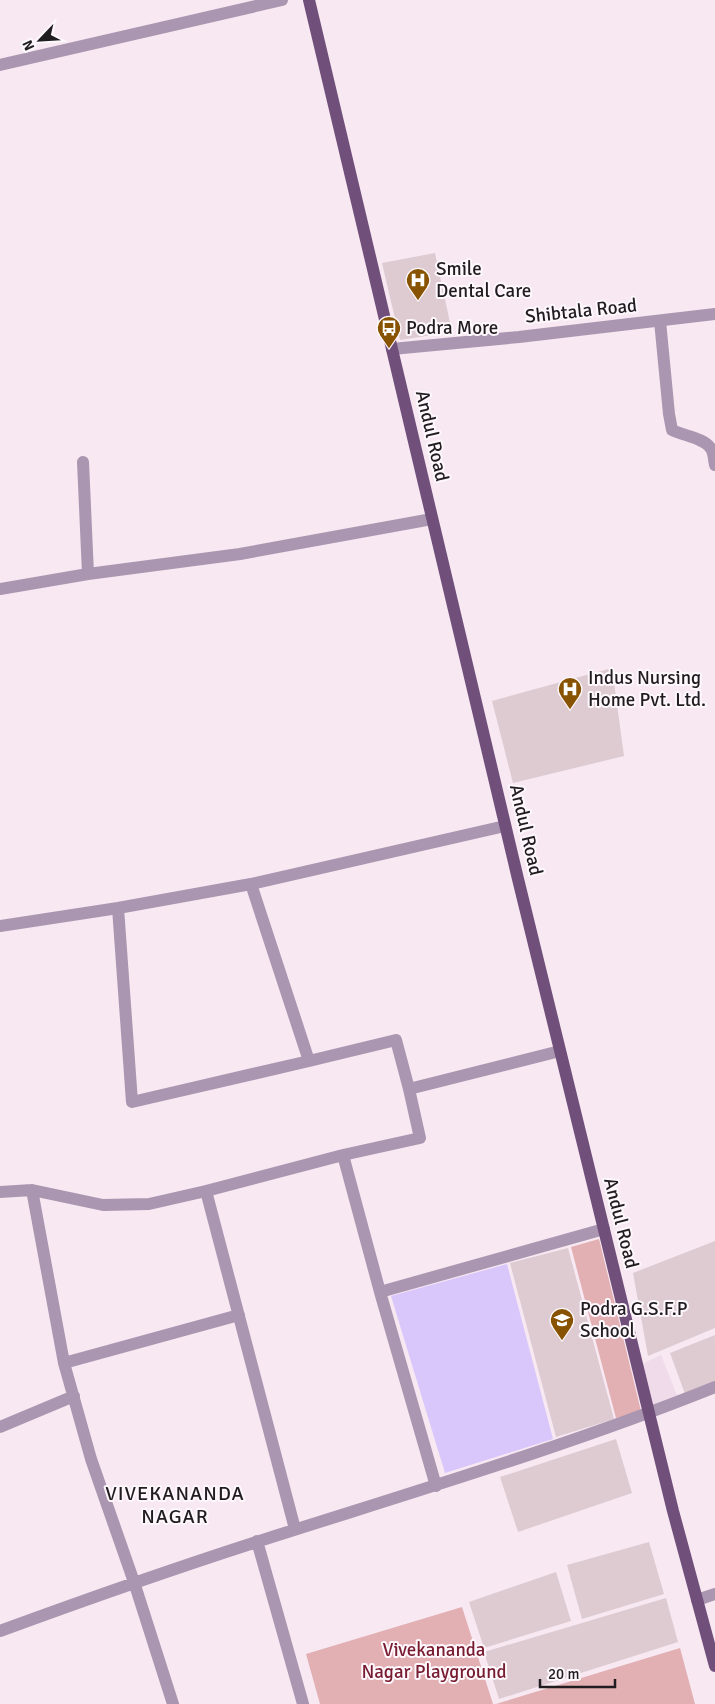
<svg xmlns="http://www.w3.org/2000/svg" width="715" height="1704" viewBox="0 0 715 1704" font-family="Signika,sans-serif">
<rect width="100%" height="100%" fill="#f7e8f2"/>
<path fill="#f0dbea" d="M 661,1355 L 678,1398 L 653,1409 L 642,1364 Z"/>
<path fill="#e2afb3" d="M 599,1239 L 641,1411 L 616,1418 L 571,1247 Z
M 462,1607 L 493,1704 L 320,1704 L 306,1654 Z
M 680,1648 L 695,1704 L 496,1704 Z"/>
<path fill="#d9c7fc" d="M 507,1264 L 553,1439 L 445,1473 L 391,1296 Z"/>
<path fill="#ddcbd1" d="M 435,253 L 452,332 L 400,340 L 382,263 Z
M 612,668 L 624,756 L 513,783 L 492,701 Z
M 715,1241 L 715,1328 L 648,1356 L 633,1273 Z
M 568,1248 L 614,1419 L 556,1437 L 510,1263 Z
M 715,1335 L 715,1382 L 685,1394 L 670,1353 Z
M 616,1439 L 632,1493 L 518,1532 L 500,1477 Z
M 649,1542 L 664,1594 L 582,1619 L 567,1565 Z
M 556,1572 L 571,1621 L 484,1648 L 469,1602 Z
M 666,1598 L 678,1642 L 499,1699 L 484,1652 Z"/>
<g fill="none" stroke-linecap="round" stroke-linejoin="round">
<path stroke="#aa96b0" stroke-width="12" d="M 0,65 L 282,0
M 660,321 L 669,414 L 672,430 C 684,436 705,438 711,449 C 714,453 714,461 715,465
M 392,349 L 519,337 L 715,314
M 83,462 L 88,574
M 0,589 L 88,574 L 240,554 L 432,519
M 118,908 L 132,1102 L 309,1061
M 0,926 L 118,908 L 251,884
M 409,1089 L 396,1040 L 309,1061 L 251,884 L 505,826
M 343,1155 L 380,1292
M 32,1190 L 64,1363 L 91,1459 L 134,1582 L 173,1704
M 206,1191 L 295,1529
M 0,1192 L 32,1190 L 103,1205 L 149,1204 L 206,1191 L 343,1155 L 420,1138 L 409,1089 L 560,1051
M 64,1363 L 239,1315
M 0,1427 L 74,1396
M 436,1486 L 380,1292 L 604,1229
M 257,1541 L 303,1704
M 697,1600 L 715,1594
M 0,1631 C 98,1595 195,1561 294,1530 C 436,1485 578,1442 715,1387"/>
<path stroke="#714f7b" stroke-width="12" d="M 309,0 L 518,879 L 673,1511 L 715,1666"/>
</g>
<defs>
<g id="hospital-pin" transform="scale(1.25)"><path d="M0 17L-7.5 6A9.5 9.5 0 1 1 7.5 6Z" fill="#885300" stroke="#fef8fc"/><path d="M-5-5h3v3.5h4V-5h3V5h-3V1.5h-4V5h-3Z" fill="#fff"/></g>
<g id="bus-pin" transform="scale(1.25)"><path d="M0 17L-7.5 6A9.5 9.5 0 1 1 7.5 6Z" fill="#885300" stroke="#fef8fc"/><path d="M-5-6H5V4H4V6H2V4H-2V6H-4V4H-5ZM-3.5-4V0h7V-4ZM-3.5 1.2v1.5H-2V1.2ZM2 1.2v1.5H3.5V1.2Z" fill="#fff"/></g>
<g id="school-pin" transform="scale(1.25)"><path d="M0 17L-7.5 6A9.5 9.5 0 1 1 7.5 6Z" fill="#885300" stroke="#fef8fc"/><path d="M0-5L7-2L0 1L-7-2ZM-4 1L0 2.5L4 1V4Q0 6-4 4Z" fill="#fff"/></g>
</defs>
<g fill-rule="evenodd">
<use href="#hospital-pin" x="418" y="280"/>
<use href="#bus-pin" x="389" y="328"/>
<use href="#hospital-pin" x="570" y="689"/>
<use href="#school-pin" x="562" y="1320"/>
</g>
<g text-anchor="middle" dominant-baseline="central" stroke-width="4" stroke-linejoin="round" paint-order="stroke">
<g font-size="19" fill="#211c1f" stroke="#fef8fc" text-anchor="start">
<text x="436" y="269">Smile<tspan x="436" dy="22">Dental Care</tspan></text>
<text x="406" y="328">Podra More</text>
<text x="588" y="678">Indus Nursing<tspan x="588" dy="22">Home Pvt. Ltd.</tspan></text>
<text x="580" y="1309">Podra G.S.F.P<tspan x="580" dy="22">School</tspan></text>
</g>
<g font-size="19" fill="#211c1f" stroke="#fef8fc">
<text transform="translate(581 311) rotate(-6)">Shibtala Road</text>
<text transform="translate(432 436) rotate(77)">Andul Road</text>
<text transform="translate(526 830) rotate(77)">Andul Road</text>
<text transform="translate(621 1223) rotate(76)">Andul Road</text>
</g>
<g font-size="19" fill="#771c30" stroke="#fef8fc">
<text x="434" y="1650">Vivekananda<tspan x="434" dy="22">Nagar Playground</tspan></text>
</g>
<g font-size="20" letter-spacing="1" fill="#211c1f" stroke="#fef8fc">
<text x="175" y="1493">VIVEKANANDA<tspan x="175" dy="23">NAGAR</tspan></text>
</g>
</g>
<g transform="translate(40 40) rotate(245)" stroke="#fef8fc" stroke-width="4" paint-order="stroke">
<path d="M0-4L9 19L0 12L-9 19Z" fill="#211c1f"/>
<text y="-8" font-size="14" font-weight="bold" text-anchor="middle" fill="#211c1f">N</text>
</g>
<path d="M540 1679v8h75v-8" fill="none" stroke="#211c1f" stroke-width="2.5"/>
<text x="548" y="1679" font-size="15" fill="#211c1f" stroke="#fef8fc" stroke-width="4" paint-order="stroke">20 m</text>
</svg>
